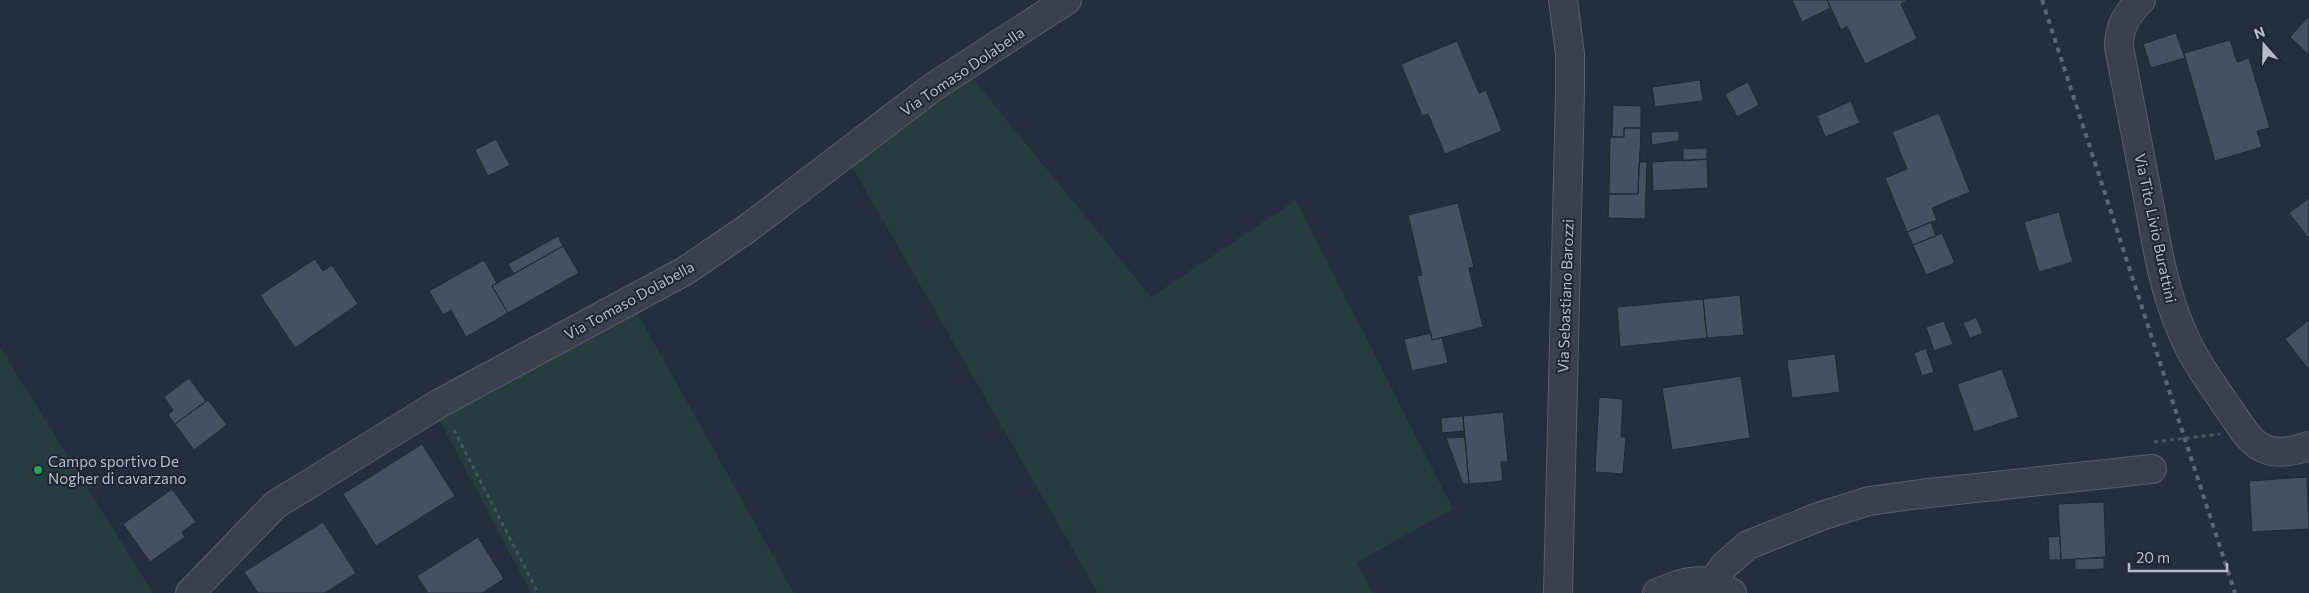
<svg xmlns="http://www.w3.org/2000/svg" width="2309" height="593" viewBox="0 0 2309 593" font-family="Commissioner,sans-serif">
<rect width="100%" height="100%" fill="#242f3e"/>
<path fill="#263c3f" d="M 961,64 L 1151,297 L 1296,200 L 1453,509 L 1357,562 L 1373,593 L 1098,593 L 848,160 Z
M 634,307 L 794,593 L 531,593 L 436,414 Z
M 0,347 L 153,593 L 0,593 Z"/>
<path fill="#455162" stroke="#1f2835" d="M 1792,0 L 1827,0 L 1831,8 L 1802,22 Z
M 1827,0 L 1909,0 L 1901,4 L 1917,39 L 1865,64 L 1847,26 L 1841,30 Z
M 2309,16 L 2309,55 L 2290,37 Z
M 2176,33 L 2185,58 L 2151,68 L 2143,44 Z
M 2230,40 L 2237,62 L 2249,58 L 2270,128 L 2257,131 L 2262,147 L 2215,161 L 2184,53 Z
M 1457,41 L 1479,93 L 1486,90 L 1502,131 L 1445,154 L 1428,114 L 1422,116 L 1401,64 Z
M 1700,80 L 1703,101 L 1655,107 L 1652,87 Z
M 1748,82 L 1759,105 L 1737,117 L 1725,94 Z
M 1851,101 L 1860,123 L 1825,137 L 1817,116 Z
M 1613,105 L 1641,106 L 1641,128 L 1624,128 L 1624,137 L 1612,137 Z
M 1939,113 L 1970,192 L 1932,208 L 1937,220 L 1907,232 L 1885,178 L 1907,169 L 1892,132 Z
M 1624,128 L 1641,128 L 1638,194 L 1609,194 L 1610,137 L 1624,137 Z
M 1679,131 L 1679,141 L 1652,145 L 1651,132 Z
M 496,139 L 510,165 L 488,176 L 475,150 Z
M 1707,148 L 1707,159 L 1683,161 L 1683,149 Z
M 1707,159 L 1708,188 L 1653,191 L 1652,162 Z
M 1639,162 L 1647,162 L 1645,219 L 1608,218 L 1609,194 L 1638,194 Z
M 2309,198 L 2309,239 L 2289,213 Z
M 1458,203 L 1474,267 L 1469,268 L 1483,327 L 1432,340 L 1417,276 L 1422,275 L 1408,215 Z
M 2059,212 L 2073,262 L 2039,272 L 2024,222 Z
M 1931,222 L 1936,236 L 1913,245 L 1907,232 Z
M 1942,233 L 1955,263 L 1926,275 L 1913,245 Z
M 558,236 L 563,246 L 514,274 L 508,264 Z
M 563,246 L 579,273 L 508,313 L 492,286 Z
M 315,259 L 323,271 L 332,265 L 358,304 L 295,348 L 260,295 Z
M 484,260 L 497,283 L 492,286 L 508,313 L 466,337 L 451,310 L 443,315 L 429,291 Z
M 1740,295 L 1744,335 L 1707,338 L 1703,299 Z
M 1703,299 L 1707,338 L 1620,347 L 1617,307 Z
M 1976,317 L 1983,333 L 1970,338 L 1963,323 Z
M 2309,320 L 2309,370 L 2285,339 Z
M 1944,321 L 1953,344 L 1934,351 L 1926,327 Z
M 1431,333 L 1432,340 L 1442,337 L 1448,363 L 1412,371 L 1404,339 Z
M 1926,348 L 1934,372 L 1922,376 L 1914,353 Z
M 1835,354 L 1840,392 L 1792,398 L 1787,360 Z
M 2002,369 L 2019,417 L 1974,432 L 1957,384 Z
M 1741,376 L 1750,438 L 1672,450 L 1662,388 Z
M 189,378 L 206,401 L 175,424 L 168,415 L 173,410 L 164,397 Z
M 1599,397 L 1623,399 L 1621,437 L 1626,437 L 1623,474 L 1595,472 Z
M 208,400 L 227,425 L 194,450 L 175,424 Z
M 1503,412 L 1508,462 L 1501,462 L 1503,481 L 1469,484 L 1463,416 Z
M 1463,416 L 1464,431 L 1442,433 L 1441,418 Z
M 1465,437 L 1469,484 L 1463,484 L 1446,438 Z
M 422,444 L 455,496 L 376,546 L 343,494 Z
M 2307,477 L 2309,529 L 2252,532 L 2249,481 Z
M 172,489 L 196,522 L 182,532 L 185,537 L 150,562 L 123,524 Z
M 2104,502 L 2106,557 L 2061,560 L 2058,504 Z
M 323,522 L 356,573 L 325,593 L 258,593 L 244,572 Z
M 2060,536 L 2061,560 L 2049,560 L 2048,537 Z
M 478,537 L 504,579 L 482,593 L 428,593 L 417,576 Z
M 2104,558 L 2104,569 L 2075,570 L 2075,559 Z"/>
<g fill="none" stroke-linecap="round" stroke-linejoin="round">
<g stroke="#565f6c" stroke-width="30">
<path id="minor" d="M 2141,0 C 2127,14 2119,26 2119,47 C 2129,99 2139,151 2149,203 C 2157,247 2164,292 2183,334 C 2193,358 2209,380 2224,402 C 2250,439 2258,464 2309,446
M 1713,582 L 1724,566 L 1748,545 L 1821,516 L 1869,501 L 1920,494 L 2152,469
M 190,593 L 275,505 L 440,403 L 685,271 L 748,228 L 933,87 L 1067,0
M 1558,593 L 1570,92 L 1570,54 L 1563,0
M 1657,593 C 1689,580 1701,575 1732,593"/>
</g>
<path stroke="#44595c" stroke-width="3" stroke-dasharray="4 4" stroke-linecap="butt" d="M 454,430 L 538,593"/>
<use href="#minor" stroke="#38414e" stroke-width="28"/>
<path stroke="#5a6575" stroke-width="4" stroke-dasharray="5 5" stroke-linecap="butt" d="M 2042,0 L 2235,593"/>
<path stroke="#44595c" stroke-width="3" stroke-dasharray="4 4" stroke-linecap="butt" d="M 2154,442 L 2220,434"/>
</g>
<circle fill="#2e9e5b" stroke="#1d2633" stroke-width="2" cx="38" cy="470" r="5"/>
<g text-anchor="middle" dominant-baseline="central" stroke-width="4" stroke-linejoin="round" paint-order="stroke">
<g font-size="15" fill="#b4bcc9" stroke="#1d2633">
<text transform="translate(962 71) rotate(-34)">Via Tomaso Dolabella</text>
<text transform="translate(2156 228) rotate(78)">Via Tito Livio Burattini</text>
<text transform="translate(1565 296) rotate(-88)">Via Sebastiano Barozzi</text>
<text transform="translate(629 300) rotate(-29)">Via Tomaso Dolabella</text>
</g>
<g font-size="15" fill="#b4bcc9" stroke="#1d2633" text-anchor="start">
<text x="48" y="461">Campo sportivo De<tspan x="48" dy="17">Nogher di cavarzano</tspan></text>
</g>
</g>
<g transform="translate(2264 45) rotate(340)" stroke="#1d2633" stroke-width="4" paint-order="stroke">
<path d="M0-4L9 19L0 12L-9 19Z" fill="#b4bcc9"/>
<text y="-8" font-size="14" font-weight="bold" text-anchor="middle" fill="#b4bcc9">N</text>
</g>
<path d="M2129 563v8h98v-8" fill="none" stroke="#b4bcc9" stroke-width="2.5"/>
<text x="2136" y="563" font-size="15" fill="#b4bcc9" stroke="#1d2633" stroke-width="4" paint-order="stroke">20 m</text>
</svg>
